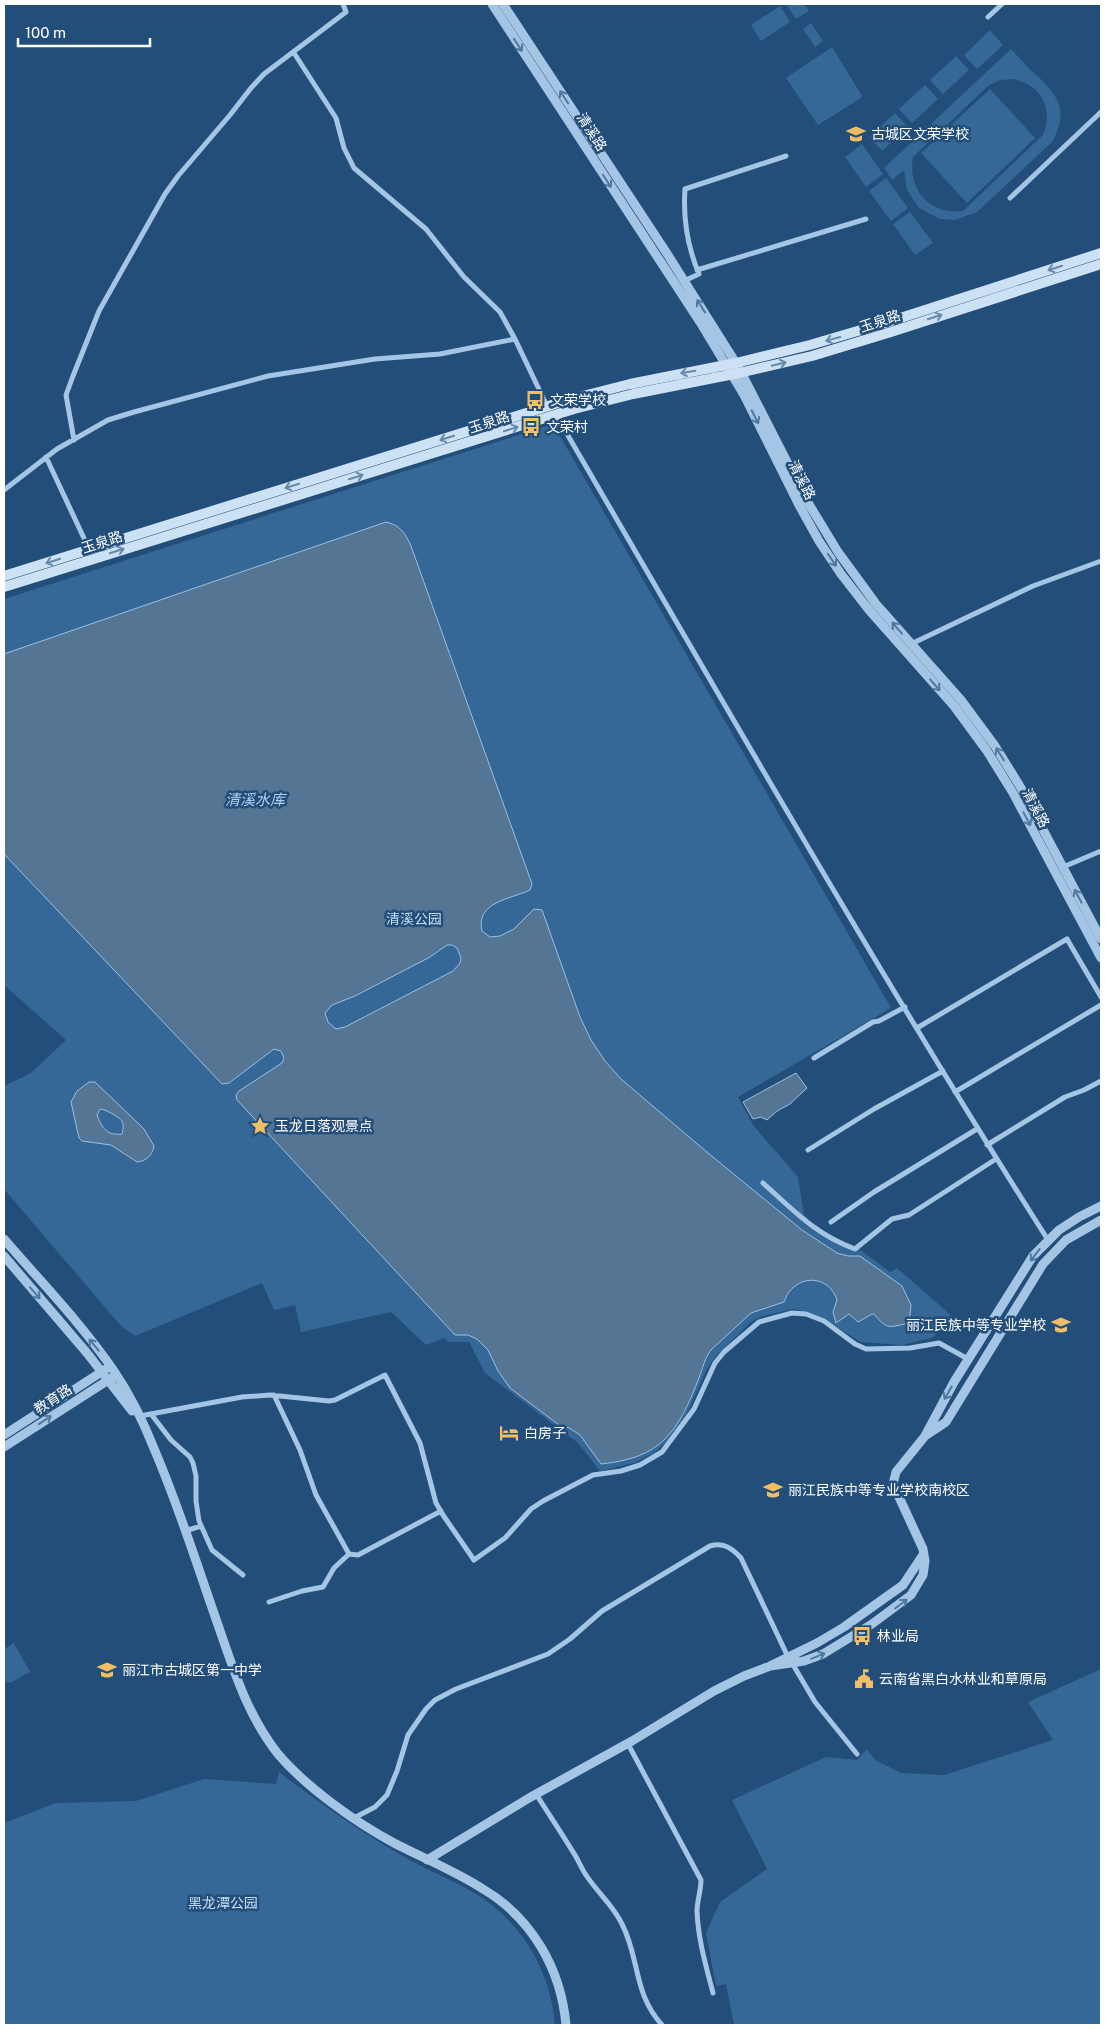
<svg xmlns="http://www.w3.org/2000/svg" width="1105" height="2029" viewBox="0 0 1105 2029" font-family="'Public Sans','Noto Sans SC',sans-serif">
<rect width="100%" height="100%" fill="#224e79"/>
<path fill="#356897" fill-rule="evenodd" d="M 786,4 L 804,4 L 809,11 L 796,19 Z
M 780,6 L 790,22 L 761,41 L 751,25 Z
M 811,23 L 823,41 L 815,47 L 803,29 Z
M 990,30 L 1003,45 L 977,69 L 964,55 Z
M 832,47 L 862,96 L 861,98 L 818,125 L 786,78 Z
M 1011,49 C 1019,57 1027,67 1035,74 C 1059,95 1069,112 1052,142 L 977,212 L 955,220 L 940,219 L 919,208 L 907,190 L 904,170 L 892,180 L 884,168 ZM 1013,79 C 1041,84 1054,109 1043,135 L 963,211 C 930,216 907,189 913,157 L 988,86 L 1000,80 Z
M 956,56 L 969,70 L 943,94 L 930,80 Z
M 925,85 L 938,99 L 912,123 L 899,109 Z
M 990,89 L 1035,138 L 967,203 L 921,153 Z
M 895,113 L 908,127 L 882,151 L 869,137 Z
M 862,144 L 883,174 L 866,187 L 845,157 Z
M 886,178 L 908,208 L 891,221 L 869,191 Z
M 910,212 L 933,243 L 915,255 L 893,224 Z
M 553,424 L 891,1008 L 738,1097 L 753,1125 L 798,1177 L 804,1215 L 818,1228 L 862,1251 L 890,1272 L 897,1268 L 953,1317 L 932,1338 L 902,1345 L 861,1342 L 821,1317 L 799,1310 L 792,1309 L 760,1317 L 751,1322 L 715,1357 L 707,1369 L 686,1416 L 667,1442 L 654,1453 L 634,1463 L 600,1471 L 578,1443 L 485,1373 L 469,1342 L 448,1342 L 445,1338 L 426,1345 L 391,1312 L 301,1332 L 295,1305 L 274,1310 L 262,1283 L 135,1336 L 121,1326 L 4,1189 L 4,1086 L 31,1073 L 66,1040 L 4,985 L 4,599 Z
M 14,1643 L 30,1672 L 10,1683 L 6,1682 L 4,1678 L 4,1649 Z
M 1101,1669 L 1101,2025 L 734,2025 L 726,1984 L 716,1986 L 706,1933 L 720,1902 L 767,1869 L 732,1800 L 826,1757 L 857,1760 L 867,1749 L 875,1760 L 901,1773 L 944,1775 L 1053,1740 L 1028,1702 Z
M 279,1772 C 318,1802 358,1830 401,1855 C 425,1870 452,1879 476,1894 C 522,1922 551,1972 555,2025 L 4,2025 L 4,1823 L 56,1803 L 136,1801 L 204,1779 L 276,1784 Z"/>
<path fill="#557595" stroke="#98c1e5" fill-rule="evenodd" d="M 386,522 C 400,525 405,533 411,546 L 532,884 L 530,890 C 511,899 475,902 482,931 L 490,937 L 500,936 L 514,929 L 534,909 L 542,910 L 580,1017 L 591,1040 L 605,1061 L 621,1079 L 708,1153 L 802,1230 L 837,1253 L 848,1256 L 860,1256 L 902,1286 L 911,1305 L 909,1323 C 889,1327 888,1331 874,1314 L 872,1314 L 858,1322 L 849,1314 L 836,1323 L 833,1312 L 837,1300 C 830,1278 804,1273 789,1292 C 786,1295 786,1299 784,1302 L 751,1313 L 711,1350 C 704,1359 703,1368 699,1378 C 678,1432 662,1458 601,1464 L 580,1435 L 569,1428 L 559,1425 L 510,1388 L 498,1371 L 488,1350 L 477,1339 L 468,1335 L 455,1335 L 237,1100 L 236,1095 L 239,1091 L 282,1063 L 284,1058 L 281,1051 L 274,1049 L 229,1083 L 222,1084 L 4,854 L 4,654 ZM 447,945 L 452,945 L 457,948 L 461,958 L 460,963 L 453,971 L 345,1027 L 336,1029 L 328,1022 L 325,1013 L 332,1005 L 355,996 L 430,957 Z
M 796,1073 L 807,1088 L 790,1104 L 777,1111 L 767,1120 L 761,1117 L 753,1119 L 743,1102 Z
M 89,1082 L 95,1082 L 144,1129 L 154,1146 C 152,1156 146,1161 137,1162 L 111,1145 L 82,1141 L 79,1138 L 71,1102 L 77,1091 ZM 100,1109 C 105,1109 119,1117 122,1121 C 124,1125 123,1130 122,1134 C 107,1136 102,1128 97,1115 Z"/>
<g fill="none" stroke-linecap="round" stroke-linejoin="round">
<path stroke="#a4c6e4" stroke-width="5" d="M 988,17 L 1002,4
M 294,53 L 336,118 L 344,148 L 354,168 L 426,229 L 464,277 L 500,312 L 515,339 L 547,406
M 1010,198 L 1101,112
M 697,270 L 866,219
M 684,281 L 699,274 C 688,248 683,217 685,189 L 786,156
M 556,415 C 717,691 876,970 1048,1240
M 74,440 L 66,395 L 73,376 L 99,311 L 165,194 L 178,176 L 230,115 L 251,88 L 264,74 L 346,12 L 343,4
M 46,457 L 89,549
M 4,490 L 57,449 L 108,420 L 134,412 L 268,376 L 375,359 L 440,354 L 515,339
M 911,644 L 1033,586 L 1101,561
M 1063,867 L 1101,851
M 917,1028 L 1067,939 L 1101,997
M 814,1058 L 873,1022 L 879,1021 L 905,1007
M 955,1092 L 1101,1005
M 987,1145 L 1065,1097 L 1084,1090 L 1101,1081
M 808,1150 L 874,1109 L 943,1071
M 763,1183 C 793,1210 816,1235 855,1249 L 892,1219 L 909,1215 L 996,1159
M 831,1222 L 874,1192 L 977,1129
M 274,1395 L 300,1450 L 316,1495 L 349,1554
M 151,1414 L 171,1440 L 190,1457 L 193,1463 L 196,1476 L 196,1501 L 199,1521 L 212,1550 L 243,1575
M 140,1416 L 242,1397 L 270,1395 L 329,1401 L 335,1400 L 385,1375 L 420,1443 L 436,1503 L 443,1515 L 474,1560 L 505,1538 L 531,1509 L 543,1501 L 593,1475 L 621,1471 L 640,1465 L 662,1452 L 694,1409 L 715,1363 L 724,1352 L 759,1322 L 792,1313 L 806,1314 L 824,1321 L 855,1344 L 866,1349 L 910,1348 L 939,1343 L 968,1359
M 185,1531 L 201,1526
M 269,1602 L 302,1591 L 323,1587 L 334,1568 L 349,1554 L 358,1555 L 441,1511
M 792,1663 L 815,1702 L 857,1754
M 628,1744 L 701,1880 C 701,1891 697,1901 697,1911 C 698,1939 706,1966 713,1993
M 536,1794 C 548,1813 561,1832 573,1852 C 578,1859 581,1868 586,1875 C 597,1892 613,1905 622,1924 C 640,1959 633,1993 662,2025
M 354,1818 L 375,1807 L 387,1795 L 397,1771 L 408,1735 L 426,1709 L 435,1700 L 456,1689 L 548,1654 L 570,1639 L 602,1611 L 710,1546 C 723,1542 732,1548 741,1558 L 788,1657"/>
<path stroke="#a4c6e4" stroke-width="9" d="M 492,4 L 700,322 L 744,395 L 799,505 L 819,541 L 841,574 L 869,610 L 954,706 L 987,751 L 1013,793 L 1101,958
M 503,4 L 666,252 L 739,368 L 807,501 L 838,552 L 876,604 L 961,700 L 995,746 L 1021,788 L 1101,939
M 4,1239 C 41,1282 82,1324 114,1371 C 131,1396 144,1423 155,1451 C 179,1507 197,1565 217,1622 C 233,1668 247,1715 278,1754 C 306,1787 355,1822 394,1843 C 423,1858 455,1871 483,1889 C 532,1918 561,1969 566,2025
M 4,1256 L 87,1353 L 132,1411
M 4,1435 L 106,1369
M 925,1436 L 946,1422 L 1043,1264 L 1066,1240 L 1101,1220
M 4,1447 L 113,1377
M 770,1666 L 804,1661 L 823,1654 L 872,1624 L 911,1595 L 923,1575 L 925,1561 L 923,1549 L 893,1484 L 896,1472 L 925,1436 L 954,1382 L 1033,1256 L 1059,1230 L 1079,1217 L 1101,1206
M 427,1860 L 529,1798 L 632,1741 L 714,1691 L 744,1676 L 770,1666 L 817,1643 L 844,1627 L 903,1585 L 923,1555"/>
<path stroke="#cde1f4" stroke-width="10" d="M 4,576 L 571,399 L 630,384 L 736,363 L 810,345 L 888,322 L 1101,253
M 4,587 L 574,409 L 633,394 L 739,373 L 812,356 L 891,332 L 1101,264"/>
</g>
<defs><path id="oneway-shaft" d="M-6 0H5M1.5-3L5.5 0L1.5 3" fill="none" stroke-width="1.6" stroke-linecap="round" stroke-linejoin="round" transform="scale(1.25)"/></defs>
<g stroke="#50789e">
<use href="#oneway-shaft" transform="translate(518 45) rotate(57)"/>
<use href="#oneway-shaft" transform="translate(564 97) rotate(-123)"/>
<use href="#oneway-shaft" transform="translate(607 181) rotate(57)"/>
<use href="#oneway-shaft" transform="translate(701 306) rotate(-122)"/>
<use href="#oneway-shaft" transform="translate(755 417) rotate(63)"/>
<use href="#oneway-shaft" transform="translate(832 560) rotate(56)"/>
<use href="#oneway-shaft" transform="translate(897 628) rotate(-131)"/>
<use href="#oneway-shaft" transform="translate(935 685) rotate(49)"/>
<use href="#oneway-shaft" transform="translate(1000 754) rotate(-122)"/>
<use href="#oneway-shaft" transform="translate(1027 819) rotate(62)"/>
<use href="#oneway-shaft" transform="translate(1078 896) rotate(-118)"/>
<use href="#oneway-shaft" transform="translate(1035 1255) rotate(128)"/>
<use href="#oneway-shaft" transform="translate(35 1293) rotate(49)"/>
<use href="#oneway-shaft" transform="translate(94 1345) rotate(-130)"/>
<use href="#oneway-shaft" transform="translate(948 1393) rotate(120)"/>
<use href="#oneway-shaft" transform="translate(45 1420) rotate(-33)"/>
<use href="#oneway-shaft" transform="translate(901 1604) rotate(-37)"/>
<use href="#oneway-shaft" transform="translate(818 1656) rotate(-22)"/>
</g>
<g stroke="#6689aa">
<use href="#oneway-shaft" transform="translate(1055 268) rotate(162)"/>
<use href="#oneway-shaft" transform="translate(935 317) rotate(-18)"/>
<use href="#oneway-shaft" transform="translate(833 339) rotate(165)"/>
<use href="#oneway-shaft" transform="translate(779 364) rotate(-14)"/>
<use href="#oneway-shaft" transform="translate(688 372) rotate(170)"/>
<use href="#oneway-shaft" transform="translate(511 429) rotate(-18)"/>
<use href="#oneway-shaft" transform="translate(447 438) rotate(163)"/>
<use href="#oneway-shaft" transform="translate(356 477) rotate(-17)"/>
<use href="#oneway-shaft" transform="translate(292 486) rotate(163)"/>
<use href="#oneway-shaft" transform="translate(117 551) rotate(-18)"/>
<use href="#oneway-shaft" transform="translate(53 561) rotate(162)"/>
</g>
<defs>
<g id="school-bare" transform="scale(1.5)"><path d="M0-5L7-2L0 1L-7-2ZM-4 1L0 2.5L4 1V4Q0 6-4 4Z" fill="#f0be66" stroke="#224e79" stroke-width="2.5" paint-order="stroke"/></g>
<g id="bus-bare" transform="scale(1.5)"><path d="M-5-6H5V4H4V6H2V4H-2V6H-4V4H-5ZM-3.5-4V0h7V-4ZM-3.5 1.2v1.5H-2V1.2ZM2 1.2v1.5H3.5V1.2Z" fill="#f0be66" stroke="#224e79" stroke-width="2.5" paint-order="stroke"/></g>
<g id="sight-bare" transform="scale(1.5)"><path d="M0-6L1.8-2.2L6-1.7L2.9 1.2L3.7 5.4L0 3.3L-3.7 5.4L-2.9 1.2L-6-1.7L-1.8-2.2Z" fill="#f0be66" stroke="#224e79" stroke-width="2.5" paint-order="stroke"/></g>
<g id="hotel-bare" transform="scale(1.5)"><path d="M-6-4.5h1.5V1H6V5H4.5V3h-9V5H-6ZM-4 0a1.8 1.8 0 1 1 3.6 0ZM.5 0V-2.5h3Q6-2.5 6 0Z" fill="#f0be66" stroke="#224e79" stroke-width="2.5" paint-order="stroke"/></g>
<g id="civic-bare" transform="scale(1.5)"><path d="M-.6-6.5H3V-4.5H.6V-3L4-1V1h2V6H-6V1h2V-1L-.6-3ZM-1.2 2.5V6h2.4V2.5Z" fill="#f0be66" stroke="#224e79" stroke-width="2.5" paint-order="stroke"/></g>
</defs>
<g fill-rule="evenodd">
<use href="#school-bare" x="856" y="134"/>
<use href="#bus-bare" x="535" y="400"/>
<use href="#bus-bare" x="531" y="427"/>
<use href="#sight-bare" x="260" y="1126"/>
<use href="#school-bare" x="1061" y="1325"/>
<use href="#hotel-bare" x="509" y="1433"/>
<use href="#school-bare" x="773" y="1490"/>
<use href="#bus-bare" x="862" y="1636"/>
<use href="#school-bare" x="107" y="1670"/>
<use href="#civic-bare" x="864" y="1679"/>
</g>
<g text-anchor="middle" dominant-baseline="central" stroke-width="5" stroke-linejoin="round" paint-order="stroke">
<g font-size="14" fill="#fff" stroke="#224e79">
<text transform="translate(592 132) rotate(57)">清溪路</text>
<text transform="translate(880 321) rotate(-18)">玉泉路</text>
<text transform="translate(489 422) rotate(-18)">玉泉路</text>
<text transform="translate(802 480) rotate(63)">清溪路</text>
<text transform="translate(102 542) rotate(-18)">玉泉路</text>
<text transform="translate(1036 808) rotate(62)">清溪路</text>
<text transform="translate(53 1399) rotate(-33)">教育路</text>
</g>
<g font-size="14" fill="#fff" stroke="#224e79" text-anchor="start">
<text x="871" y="134">古城区文荣学校</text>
<text x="550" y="400">文荣学校</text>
<text x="546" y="427">文荣村</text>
<text x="275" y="1126">玉龙日落观景点</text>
<text x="1046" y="1325" text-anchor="end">丽江民族中等专业学校</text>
<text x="524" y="1433">白房子</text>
<text x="788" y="1490">丽江民族中等专业学校南校区</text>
<text x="877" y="1636">林业局</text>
<text x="122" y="1670">丽江市古城区第一中学</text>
<text x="879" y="1679">云南省黑白水林业和草原局</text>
</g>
<g font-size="14" fill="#c6def4" stroke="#224e79">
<text x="414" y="919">清溪公园</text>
<text x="223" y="1903">黑龙潭公园</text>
</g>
<g font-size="15" font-style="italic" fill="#afcfec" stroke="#224e79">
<text x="255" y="799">清溪水库</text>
</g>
</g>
<rect width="1105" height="2029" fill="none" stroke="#ffffff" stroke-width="10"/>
<path d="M18 38v8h132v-8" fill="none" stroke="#ffffff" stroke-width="2.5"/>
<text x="25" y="38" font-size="15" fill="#ffffff" stroke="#224e79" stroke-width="4" paint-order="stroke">100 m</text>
</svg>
